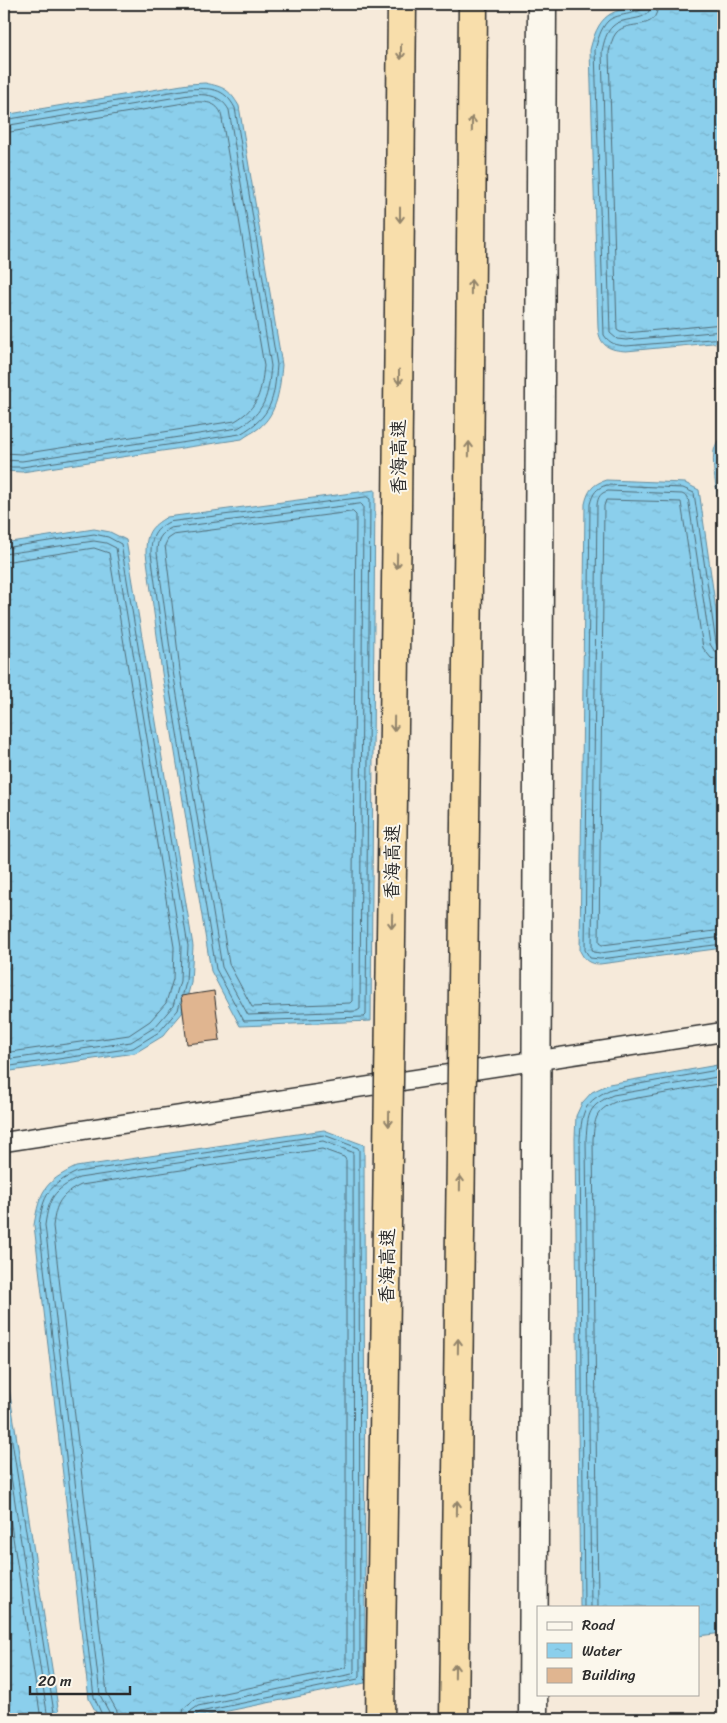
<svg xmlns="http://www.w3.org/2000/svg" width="727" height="1723" viewBox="0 0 727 1723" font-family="Sriracha,'LXGW WenKai TC',sans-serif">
<defs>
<pattern id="water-ripples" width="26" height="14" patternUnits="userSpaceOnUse" patternTransform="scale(1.25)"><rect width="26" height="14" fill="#8bcfec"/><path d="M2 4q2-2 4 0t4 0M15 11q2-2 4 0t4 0" fill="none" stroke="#78b2cb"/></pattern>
</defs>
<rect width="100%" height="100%" fill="#f6eada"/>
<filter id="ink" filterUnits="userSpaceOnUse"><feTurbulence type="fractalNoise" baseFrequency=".02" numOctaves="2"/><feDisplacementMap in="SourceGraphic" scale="10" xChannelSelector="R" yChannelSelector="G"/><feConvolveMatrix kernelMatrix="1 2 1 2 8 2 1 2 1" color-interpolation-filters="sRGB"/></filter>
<g filter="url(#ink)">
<path fill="url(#water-ripples)" stroke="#658d9f" d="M 653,4 L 723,4 L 723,342 L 626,351 C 610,350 600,347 598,328 L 590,50 C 600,8 616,10 653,4 Z
M 205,83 C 224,87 229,89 239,106 L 282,365 C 280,387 278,413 259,428 C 254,432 247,435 242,439 L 22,472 L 4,471 L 4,115 L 188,84 Z
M 723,434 L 723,527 C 720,505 711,472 714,451 C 715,445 719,439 723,434 Z
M 606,480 L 685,483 L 699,490 L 723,660 L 723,948 L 600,964 C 589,964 585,961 580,951 L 585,504 C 588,490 593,484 606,480 Z
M 375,490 L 371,1021 L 240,1026 L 211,971 L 162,673 L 146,553 C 146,533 150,527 167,517 Z
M 94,529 L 110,532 L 126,540 L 193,946 L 191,983 L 183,1012 L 163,1036 L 135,1053 L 4,1072 L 4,543 Z
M 723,1064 L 723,1633 L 698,1636 L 698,1607 L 580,1607 L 575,1138 L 576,1116 L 582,1103 L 592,1092 L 609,1084 Z
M 324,1130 L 364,1145 L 365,1683 L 189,1719 L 102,1719 L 98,1716 L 89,1699 L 34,1225 C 40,1191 44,1182 76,1167 Z
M 4,1356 L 59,1714 L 59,1719 L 4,1719 Z"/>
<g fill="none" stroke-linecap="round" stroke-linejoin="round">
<path stroke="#516d78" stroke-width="1" d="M 645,4 C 643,16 618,12 608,21 C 600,29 598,40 595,50 L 604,335 C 610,344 616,345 626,346 L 723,338
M 651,4 C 650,24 625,15 613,26 C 606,32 604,42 602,51 L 610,333 L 617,339 L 626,340 L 723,331
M 658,4 C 657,34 629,18 616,33 C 612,38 611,45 609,52 L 617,330 L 620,332 L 626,333 L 723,324
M 4,120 L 188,89 C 210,88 224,87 235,108 L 277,365 C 274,400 272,416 240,434 L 22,467 L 4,467
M 4,126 L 189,95 C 206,94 220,94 229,110 L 271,366 C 268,396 266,412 238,428 L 22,461 L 4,460
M 4,133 L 190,102 C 202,102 215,100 221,113 L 264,366 C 261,392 259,407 235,421 L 21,454 L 4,453
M 723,441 C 715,458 721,476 723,493
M 367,497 L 370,499 L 366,1015 L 364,1017 L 244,1021 L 216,969 L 167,672 L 151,553 C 151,537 155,529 169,522 Z
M 361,504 L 363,506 L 360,1009 L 357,1011 L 248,1015 L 222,967 L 173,671 L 157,553 C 157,540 160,534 171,528 Z
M 353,512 L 356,515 L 352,1001 L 350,1003 L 252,1007 L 229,964 L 180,670 L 165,545 L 168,539 L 174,535 Z
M 4,548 L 94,534 L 108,537 L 121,544 L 188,946 L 186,982 L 183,994
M 4,554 L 94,541 L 106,543 L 116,548 L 181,947 L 180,981 L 173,1006 L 155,1027 L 131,1042 L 4,1060
M 4,562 L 94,548 L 109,553 L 174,947 L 173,979 L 166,1003 L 150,1021 L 129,1035 L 4,1053
M 723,648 L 718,647 L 716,643 L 694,493 L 683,488 L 607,485 C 596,488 593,493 590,504 L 585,950 L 590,958 L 600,959 L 723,944
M 723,654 L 715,652 L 710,644 L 688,497 L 682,494 L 608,491 C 600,493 598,497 597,505 L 592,949 L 594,952 L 600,953 L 723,937
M 723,662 L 711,658 L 703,648 L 681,502 L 606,500 L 604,506 L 599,943 L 602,945 L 723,930
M 4,1067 L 133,1048 L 159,1032 L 178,1010 L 180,1002
M 4,1389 L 55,1719
M 4,1430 L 48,1719
M 4,1479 L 41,1719
M 584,1607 L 580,1139 C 582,1110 584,1102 611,1089 L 723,1069
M 591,1607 L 586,1139 C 588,1113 588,1106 613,1095 L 723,1076
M 598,1607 L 593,1139 C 595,1118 595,1111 615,1102 L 723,1083
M 104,1719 L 94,1697 L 39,1225 C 43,1195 49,1185 77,1172 L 324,1135 L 358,1148 L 359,1150 L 360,1677 L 358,1679 L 200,1712 L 196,1715 L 195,1719
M 110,1719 L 109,1712 L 100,1695 L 45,1225 C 49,1198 53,1190 79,1178 L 323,1141 L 352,1152 L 353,1154 L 354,1672 L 352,1674 L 198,1706 L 191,1711 L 189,1719
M 118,1719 L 117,1711 L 107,1693 L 53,1226 C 56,1203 60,1195 81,1185 L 322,1149 L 344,1157 L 346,1160 L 346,1666 L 345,1668 L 195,1699 L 184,1708 L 182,1719"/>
</g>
<path fill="#e0b590" stroke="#2b2b2b" d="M 214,991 L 220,1040 L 187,1044 L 181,996 Z"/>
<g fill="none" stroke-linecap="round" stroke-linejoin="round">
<g stroke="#2b2b2b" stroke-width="21">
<path id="service" d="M 4,1142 L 723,1032"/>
</g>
<g stroke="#2b2b2b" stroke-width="31">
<path id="minor" d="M 533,1719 L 542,4"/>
</g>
<g stroke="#2b2b2b" stroke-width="31">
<path id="motorway" d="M 469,498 L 473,4
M 397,512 L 402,4"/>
</g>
<use href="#service" stroke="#fbf7ec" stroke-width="18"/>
<use href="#minor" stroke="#fbf7ec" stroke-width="28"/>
<use href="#motorway" stroke="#f8deab" stroke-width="28"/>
<g stroke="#2b2b2b" stroke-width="31" stroke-linecap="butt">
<path id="motorway-bridge" d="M 380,1719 L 397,512
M 454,1719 L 469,498"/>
</g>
<use href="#motorway-bridge" stroke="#f8deab" stroke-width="28"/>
</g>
<defs><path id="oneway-shaft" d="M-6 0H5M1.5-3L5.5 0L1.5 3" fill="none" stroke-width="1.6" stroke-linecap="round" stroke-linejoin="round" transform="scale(1.25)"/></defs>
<g stroke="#92846b">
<use href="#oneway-shaft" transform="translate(401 52) rotate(90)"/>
<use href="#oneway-shaft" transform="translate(472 124) rotate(-89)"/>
<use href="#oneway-shaft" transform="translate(400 215) rotate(90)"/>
<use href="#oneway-shaft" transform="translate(471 287) rotate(-89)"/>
<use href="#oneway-shaft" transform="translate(399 377) rotate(90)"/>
<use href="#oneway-shaft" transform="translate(469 449) rotate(-89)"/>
<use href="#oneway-shaft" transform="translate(397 561) rotate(91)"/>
<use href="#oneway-shaft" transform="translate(394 724) rotate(91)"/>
<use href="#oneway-shaft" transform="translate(392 921) rotate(91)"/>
<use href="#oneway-shaft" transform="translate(389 1119) rotate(91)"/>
<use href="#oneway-shaft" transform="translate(460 1183) rotate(-89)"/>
<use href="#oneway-shaft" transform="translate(458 1346) rotate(-89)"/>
<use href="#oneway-shaft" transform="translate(457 1508) rotate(-89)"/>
<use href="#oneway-shaft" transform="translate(455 1671) rotate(-89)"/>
</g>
</g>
<g text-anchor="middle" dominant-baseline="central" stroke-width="4" stroke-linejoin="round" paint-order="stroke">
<g font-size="19" fill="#2b2b2b" stroke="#fbf7ec">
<text transform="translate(398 457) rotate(-90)">香海高速</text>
<text transform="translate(392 862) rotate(-89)">香海高速</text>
<text transform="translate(387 1266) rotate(-89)">香海高速</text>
</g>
</g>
<rect width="727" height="1723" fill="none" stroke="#fbf7ec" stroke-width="20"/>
<rect x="10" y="10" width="707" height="1703" fill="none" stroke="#2b2b2b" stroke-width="2" filter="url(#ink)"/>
<rect x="537" y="1606" width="162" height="90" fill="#fbf7ec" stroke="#a8a59f"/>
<rect x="547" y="1622" width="25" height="8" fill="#fbf7ec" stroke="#a8a59f"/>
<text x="582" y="1630" font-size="15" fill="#2b2b2b">Road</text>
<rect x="547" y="1643" width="25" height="15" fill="url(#water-ripples)" stroke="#a8a59f"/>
<text x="582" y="1656" font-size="15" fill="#2b2b2b">Water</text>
<rect x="547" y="1668" width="25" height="15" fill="#e0b590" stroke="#a8a59f"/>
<text x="582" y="1680" font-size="15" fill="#2b2b2b">Building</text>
<path d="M30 1686v8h100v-8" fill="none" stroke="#2b2b2b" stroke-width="2.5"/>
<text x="38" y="1686" font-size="15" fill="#2b2b2b" stroke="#fbf7ec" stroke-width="4" paint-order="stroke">20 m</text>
</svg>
